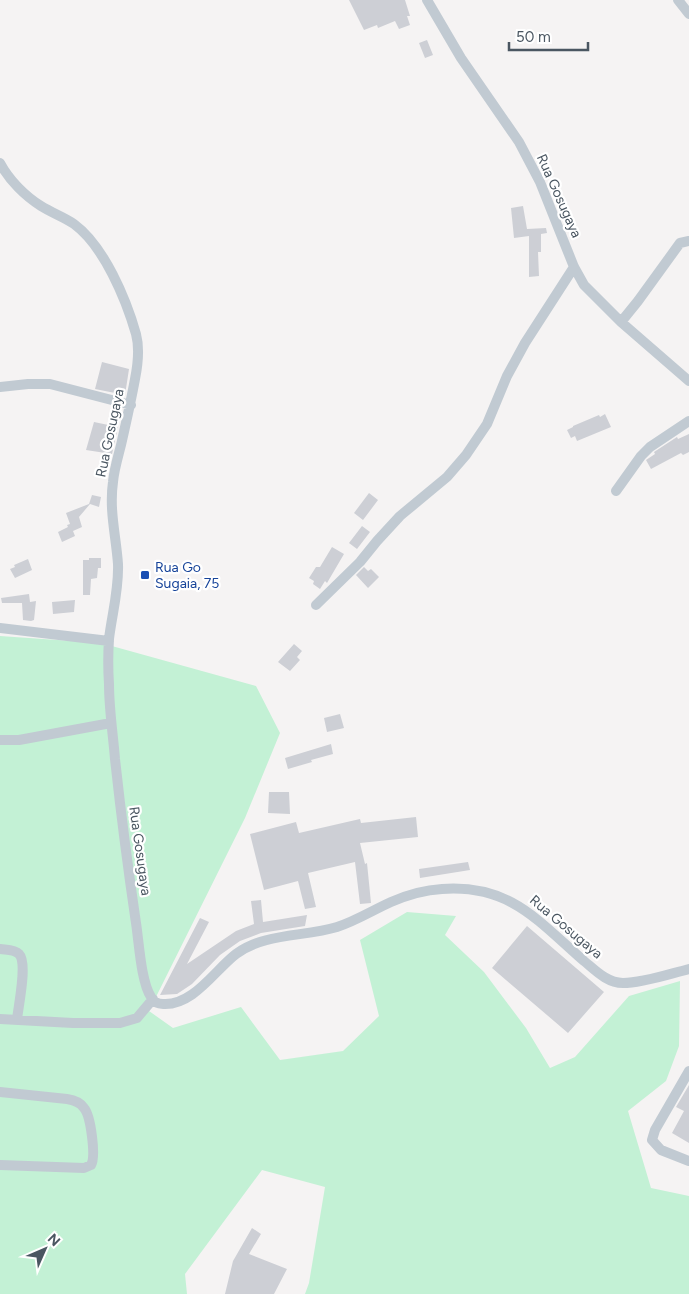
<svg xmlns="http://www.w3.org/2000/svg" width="689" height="1294" viewBox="0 0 689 1294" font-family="Figtree,sans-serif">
<rect width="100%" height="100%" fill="#f5f3f3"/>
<path fill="#c3f1d5" d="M 0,636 L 101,643 L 256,686 L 280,733 L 245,818 L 149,1011 L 173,1028 L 241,1007 L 280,1060 L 343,1051 L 379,1016 L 360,940 L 407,912 L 456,916 L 445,935 L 484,972 L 526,1028 L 550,1068 L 575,1057 L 629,996 L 680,981 L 679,1046 L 666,1081 L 628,1111 L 651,1188 L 689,1196 L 689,1294 L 305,1294 L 309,1283 L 325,1187 L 262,1170 L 185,1274 L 187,1294 L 0,1294 Z"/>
<path fill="#cdcfd5" d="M 349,0 L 405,0 L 410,16 L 407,16 L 410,25 L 399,29 L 395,21 L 378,28 L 377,25 L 364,30 Z
M 427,40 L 433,55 L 425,58 L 419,43 Z
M 523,206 L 527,229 L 546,228 L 547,233 L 541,234 L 541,252 L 538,252 L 539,276 L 529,277 L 529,236 L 514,238 L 511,208 Z
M 102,362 L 129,369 L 125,395 L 95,389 Z
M 605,414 L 611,427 L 577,441 L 575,436 L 571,438 L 567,430 L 573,427 L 573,426 L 599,415 L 600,417 Z
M 94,422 L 118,427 L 112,454 L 86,450 Z
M 689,434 L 689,452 L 683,455 L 681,453 L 651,469 L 646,460 L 655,454 L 654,452 L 677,437 L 678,439 Z
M 369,493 L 378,500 L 363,520 L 354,513 Z
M 92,495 L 101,497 L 99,507 L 90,504 L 79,517 L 82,527 L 73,531 L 75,536 L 62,542 L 58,532 L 68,527 L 67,525 L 70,524 L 66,513 L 89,504 Z
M 362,526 L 370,532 L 357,549 L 349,543 Z
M 332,547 L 344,554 L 327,583 L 325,581 L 320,589 L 313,584 L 314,581 L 309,578 L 316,567 L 320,567 Z
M 89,558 L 101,558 L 101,568 L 98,568 L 97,578 L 91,579 L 90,595 L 83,595 L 83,560 L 89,560 Z
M 28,559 L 32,570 L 15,578 L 10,569 L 15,567 L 14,565 Z
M 364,567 L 368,571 L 371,569 L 379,577 L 368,588 L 356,575 Z
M 29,594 L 30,602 L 36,601 L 34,620 L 31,621 L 23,620 L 22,603 L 2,603 L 1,598 Z
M 75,600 L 74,612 L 53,614 L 52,602 Z
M 294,644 L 302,651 L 297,657 L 300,660 L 290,671 L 278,662 Z
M 340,714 L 344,728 L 327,732 L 324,718 Z
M 331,744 L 333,754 L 311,760 L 312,762 L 288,769 L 285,758 Z
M 269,792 L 289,792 L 290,814 L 268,813 Z
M 416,817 L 418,837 L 360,843 L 365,864 L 367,863 L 371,903 L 360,904 L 355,862 L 308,873 L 316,907 L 305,909 L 298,881 L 264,890 L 250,834 L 296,822 L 299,833 L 360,819 L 361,823 Z
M 468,862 L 470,870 L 420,878 L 419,869 Z
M 261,900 L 263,922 L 307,915 L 305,926 L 261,933 L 240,941 L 220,955 L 192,984 L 177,994 L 160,995 L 200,918 L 209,922 L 187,964 L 236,931 L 254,924 L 251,901 Z
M 527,926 L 604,992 L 568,1033 L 492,968 Z
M 689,1085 L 689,1143 L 672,1133 L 684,1111 L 676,1107 Z
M 252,1228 L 261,1234 L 249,1254 L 287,1269 L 274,1294 L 225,1294 L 233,1261 Z"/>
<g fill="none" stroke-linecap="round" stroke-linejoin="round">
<path stroke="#c1cad2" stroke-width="10" d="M 427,0 L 461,58 L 519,142 L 540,182 L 574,267 L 584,285 L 621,322 L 689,381
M 678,0 L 689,14
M 0,163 C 9,180 25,196 41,206 C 52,213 64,217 74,224 C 104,246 126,299 136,334 C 140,349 138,364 135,379 C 131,401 126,423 121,445 C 118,457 114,470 113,482 C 109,510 116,536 118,564 C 119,590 112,614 109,639 C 108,654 108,669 109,684 C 109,709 113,734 115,759 C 121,814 128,869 136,923 C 139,942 141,982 151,997 C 154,1002 157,1004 163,1004 C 193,1006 215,970 236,954 C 264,933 304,937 337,927 C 356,921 373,910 391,902 C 407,895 425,890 442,889 C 510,884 538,921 584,961 C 595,970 607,983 623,983 C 643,983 669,974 689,969
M 621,322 L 638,301 L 680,243 L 689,241
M 0,387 L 28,384 L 50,384 L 131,405
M 616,491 L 641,456 L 650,447 L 689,421
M 316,605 L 360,562 L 377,541 L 400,516 L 447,477 L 466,455 L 487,424 L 507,376 L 525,343 L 574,267
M 0,628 L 109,641
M 0,740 L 19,740 L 111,723
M 0,949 C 6,950 14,949 19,954 C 28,963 18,1007 17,1020
M 0,1019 L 73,1023 L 120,1023 L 137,1018 L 153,999
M 689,1071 L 655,1130 L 652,1140 L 661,1150 L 689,1161
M 0,1092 L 67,1099 C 74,1100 80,1102 84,1108 C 91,1116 96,1157 91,1165 L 84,1168 L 0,1165"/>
</g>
<rect fill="#1a4fb4" stroke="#fff" stroke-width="2" x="140" y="570" width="10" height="10" rx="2.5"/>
<g text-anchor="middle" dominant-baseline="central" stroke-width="4.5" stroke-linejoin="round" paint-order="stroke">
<g font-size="14" fill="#4a5661" stroke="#fff">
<text transform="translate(559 196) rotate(66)">Rua Gosugaya</text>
<text transform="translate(110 433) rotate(-78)">Rua Gosugaya</text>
<text transform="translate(140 851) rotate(82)">Rua Gosugaya</text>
<text transform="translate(566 927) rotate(40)">Rua Gosugaya</text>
</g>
<g font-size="14" fill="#164399" stroke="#fff" text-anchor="start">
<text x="155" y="567">Rua Go<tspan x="155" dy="16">Sugaia, 75</tspan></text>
</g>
</g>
<g transform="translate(45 1249) rotate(45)" stroke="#ffffff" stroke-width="4" paint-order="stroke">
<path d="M0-4L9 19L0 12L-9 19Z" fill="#4a5661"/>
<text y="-8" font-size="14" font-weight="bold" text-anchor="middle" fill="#4a5661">N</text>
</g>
<path d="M509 42v8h79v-8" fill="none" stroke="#4a5661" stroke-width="2.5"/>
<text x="516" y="42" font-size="15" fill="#4a5661" stroke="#ffffff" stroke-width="4" paint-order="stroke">50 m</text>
</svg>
